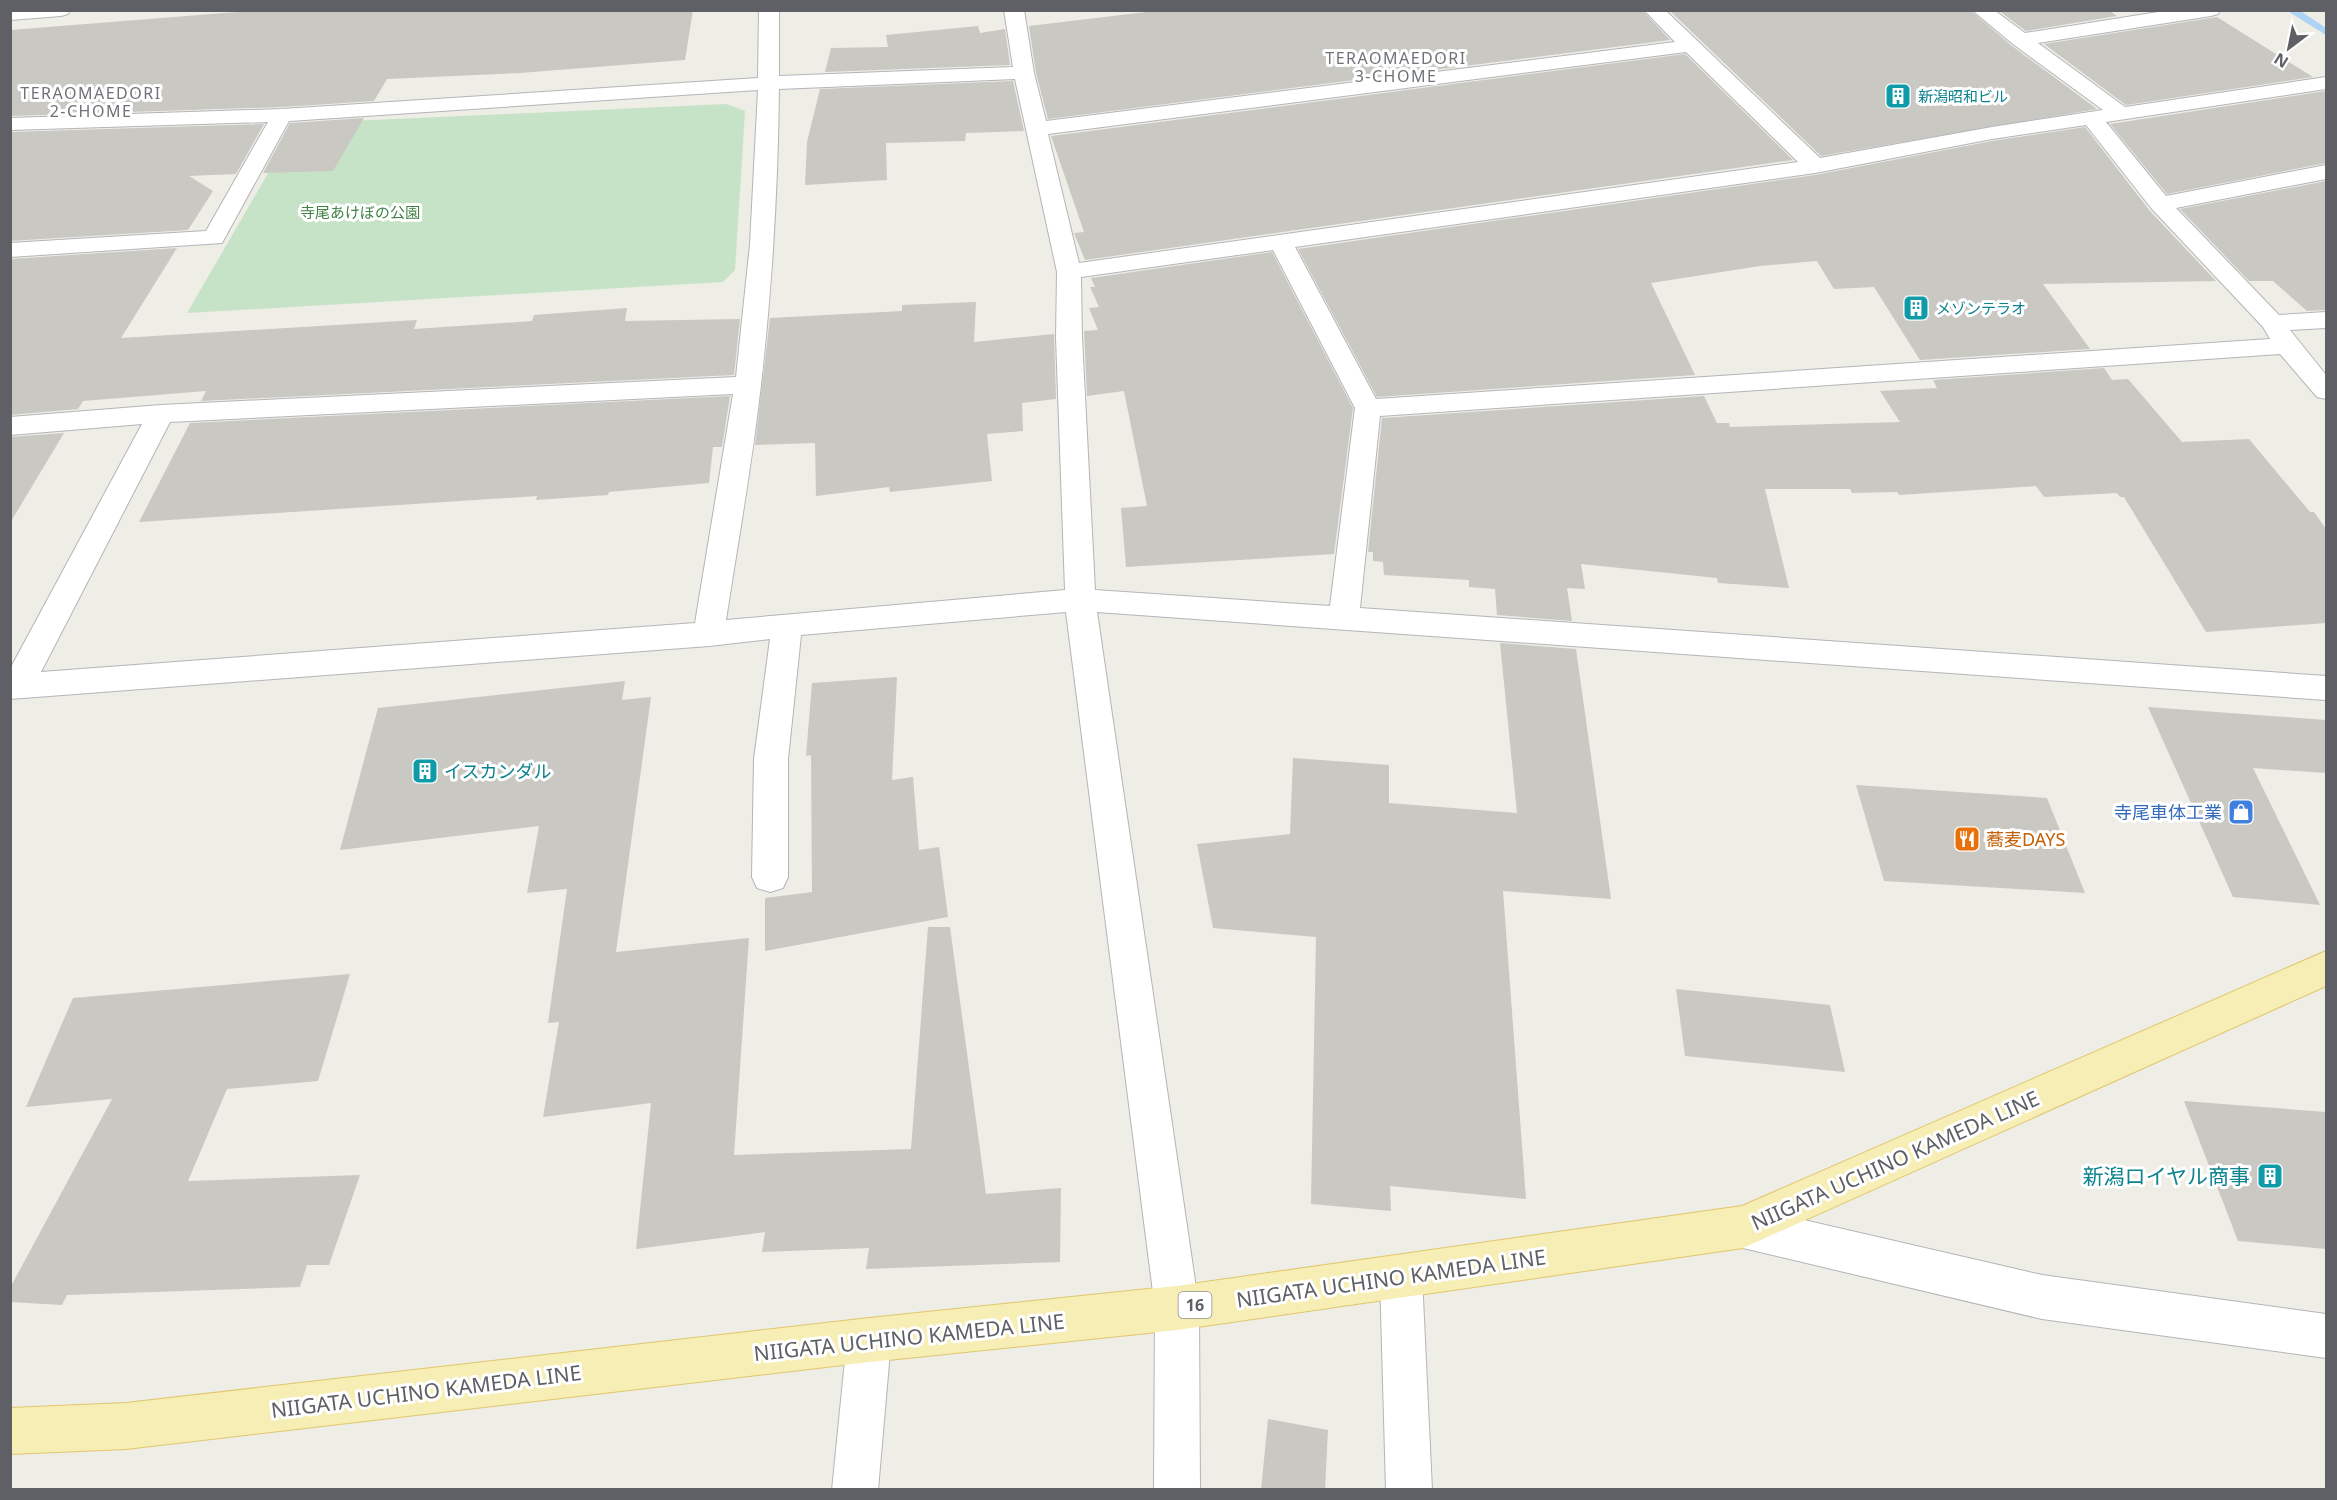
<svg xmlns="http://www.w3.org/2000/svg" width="2337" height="1500" viewBox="0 0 2337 1500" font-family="'Noto Sans','Noto Sans JP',sans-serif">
<rect width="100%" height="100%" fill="#eeede6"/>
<path fill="#c6e3c7" d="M 726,104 L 745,111 L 735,270 L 723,282 L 187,313 L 292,132 L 308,123 Z"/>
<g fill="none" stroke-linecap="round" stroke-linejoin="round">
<path fill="#afd3f5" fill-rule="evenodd" d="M 2286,10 L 2299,10 L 2326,28 L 2326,35 Z"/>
</g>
<path fill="#cac8c3" d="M 261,10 L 394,11 L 693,10 L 685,60 L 520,73 L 387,79 L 374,101 L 282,107 L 10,116 L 10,30 Z
M 1163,10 L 1642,10 L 1670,40 L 1048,119 L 1036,73 L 1029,26 Z
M 1669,10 L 1970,10 L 2012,46 L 2097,109 L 1821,156 Z
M 1998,10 L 2108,10 L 2117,16 L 2026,31 Z
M 2217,17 L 2313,77 L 2126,105 L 2044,44 Z
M 978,26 L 980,33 L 1005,29 L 1010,65 L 825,72 L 831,48 L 888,47 L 886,35 Z
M 1685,54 L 1793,160 L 1085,260 L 1074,233 L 1084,232 L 1051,136 Z
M 1013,81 L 1024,131 L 966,133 L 965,141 L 886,143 L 887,180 L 805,185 L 807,142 L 820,89 Z
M 2326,91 L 2326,163 L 2167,194 L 2110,124 Z
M 364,118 L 333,171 L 263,173 L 290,123 Z
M 264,124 L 236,174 L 189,176 L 213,191 L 188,230 L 10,241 L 10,132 Z
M 2085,127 L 2150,211 L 2216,281 L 2043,284 L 2090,349 L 1920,360 L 1874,287 L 1834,289 L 1817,261 L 1760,266 L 1651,283 L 1695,375 L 1377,397 L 1298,249 L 1815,175 L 1992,141 Z
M 2326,181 L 2326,310 L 2307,311 L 2273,281 L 2249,281 L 2180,209 Z
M 177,248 L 121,338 L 417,320 L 414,329 L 532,321 L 534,315 L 627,308 L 625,321 L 740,319 L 734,375 L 201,401 L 206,391 L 83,401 L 78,409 L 10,415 L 10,259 Z
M 1272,252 L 1353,408 L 1334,554 L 1126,567 L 1121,508 L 1147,506 L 1124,391 L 1087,396 L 1084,331 L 1098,330 L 1089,308 L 1099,307 L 1090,287 L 1095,287 L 1091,278 Z
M 976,302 L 974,342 L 1054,334 L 1056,399 L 1022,403 L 1023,431 L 987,434 L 992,481 L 890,492 L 889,487 L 816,496 L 815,443 L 755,445 L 770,318 L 902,311 L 902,305 Z
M 2104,368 L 2112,380 L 2128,379 L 2182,442 L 2249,439 L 2310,512 L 2314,512 L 2326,529 L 2326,623 L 2206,632 L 2124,497 L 2120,497 L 2117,493 L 2044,497 L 2036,486 L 1899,495 L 1897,492 L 1852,493 L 1850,489 L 1765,489 L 1789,588 L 1718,583 L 1717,578 L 1581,564 L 1585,589 L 1567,588 L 1572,621 L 1497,615 L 1495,589 L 1469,587 L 1469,580 L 1384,575 L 1383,562 L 1373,561 L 1373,552 L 1368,552 L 1382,418 L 1704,396 L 1717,423 L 1729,423 L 1730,427 L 1900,422 L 1880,391 L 1937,388 L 1933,380 Z
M 730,396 L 722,447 L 713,447 L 709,483 L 609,492 L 608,495 L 536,500 L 537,496 L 139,522 L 190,423 Z
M 64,433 L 10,523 L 10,437 Z
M 1500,643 L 1576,649 L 1611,899 L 1503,891 L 1526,1199 L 1390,1186 L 1391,1211 L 1311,1204 L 1316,937 L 1213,928 L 1197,844 L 1290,834 L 1293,758 L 1389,765 L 1389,803 L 1517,813 Z
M 897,677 L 892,780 L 913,777 L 919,850 L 939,847 L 948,917 L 765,951 L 765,898 L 812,892 L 811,755 L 806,756 L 812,683 Z
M 625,681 L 622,700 L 651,697 L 616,952 L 749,938 L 734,1155 L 911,1149 L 928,927 L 950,927 L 986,1194 L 1061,1188 L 1060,1262 L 866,1269 L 869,1248 L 762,1252 L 765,1232 L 636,1249 L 651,1103 L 543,1117 L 559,1022 L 548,1023 L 567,889 L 527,893 L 539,826 L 340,850 L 378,708 Z
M 2148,707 L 2326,720 L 2326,773 L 2253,768 L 2320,905 L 2233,897 Z
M 1856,785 L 2047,798 L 2085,893 L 1884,881 Z
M 350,974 L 318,1081 L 227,1089 L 188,1181 L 360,1175 L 329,1265 L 307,1265 L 300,1287 L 67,1295 L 62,1305 L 10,1302 L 10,1288 L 112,1099 L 26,1107 L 73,998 Z
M 1676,989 L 1830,1005 L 1845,1072 L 1685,1056 Z
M 2184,1101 L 2326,1112 L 2326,1249 L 2238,1241 Z
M 1268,1419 L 1328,1430 L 1325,1490 L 1261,1490 Z"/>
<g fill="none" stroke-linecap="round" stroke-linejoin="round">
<g stroke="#b3b5b9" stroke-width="2">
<path id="minor" d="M 10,10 L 70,10 L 68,14 L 61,16 L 10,20 Z
M 759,10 L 779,10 L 779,76 L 1013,67 L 1004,10 L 1024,10 L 1034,73 L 1046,121 L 1675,42 L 1644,10 L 1665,10 L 1820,158 L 1992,127 L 2103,110 L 2013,44 L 1972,10 L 1994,10 L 2025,33 L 2171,10 L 2220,10 L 2218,14 L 2211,16 L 2038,43 L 2125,107 L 2326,77 L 2326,89 L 2106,122 L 2166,196 L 2326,165 L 2326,179 L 2176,208 L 2279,315 L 2326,312 L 2326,328 L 2290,330 L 2326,375 L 2326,399 L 2317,397 L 2280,354 L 1380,416 L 1360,608 L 2326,676 L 2326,700 L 1097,612 L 1199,1308 L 1200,1490 L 1154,1490 L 1155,1308 L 1066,612 L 801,635 L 788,759 L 788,877 L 783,888 L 770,892 L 757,888 L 752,877 L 754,759 L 770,639 L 709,646 L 10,699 L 10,669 L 142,424 L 10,435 L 10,417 L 161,405 L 736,377 L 750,244 L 758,90 L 289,121 L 222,243 L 10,257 L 10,243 L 206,231 L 268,122 L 10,130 L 10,118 L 282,109 L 758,78 ZM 1686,52 L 1798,162 L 1079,263 L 1048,134 ZM 1015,79 L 1057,272 L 1056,338 L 1065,590 L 726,620 C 738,542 752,464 761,385 C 772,287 778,188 779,89 ZM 2086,125 L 2152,209 L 2263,327 L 2270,339 L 1376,399 L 1295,247 L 1815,173 L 1992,139 ZM 1273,250 L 1355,408 L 1330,606 L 1095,590 L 1082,338 L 1081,277 ZM 733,394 L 695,623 L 41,672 L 170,422 Z
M 1743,1206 L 2042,1275 L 2326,1314 L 2326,1358 L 2042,1319 L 1743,1248 L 1728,1242 L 1722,1227 L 1728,1212 Z
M 1401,1255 L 1416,1261 L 1422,1276 L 1432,1490 L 1386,1490 L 1380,1276 L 1386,1261 Z
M 869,1318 L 885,1324 L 891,1340 L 878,1490 L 832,1490 L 847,1340 L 853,1324 Z"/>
</g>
<g stroke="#e1c66c" stroke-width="2">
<path id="primary" d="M 2326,951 L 2326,986 L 1743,1248 L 1177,1330 L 869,1362 L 126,1449 L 10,1454 L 10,1408 L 126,1403 L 869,1318 L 1177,1286 L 1742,1206 Z"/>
</g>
<use href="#minor" fill="#fff" fill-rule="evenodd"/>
<use href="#primary" fill="#f6eeb4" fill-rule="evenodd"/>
</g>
<defs>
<g id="building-square" transform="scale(1.35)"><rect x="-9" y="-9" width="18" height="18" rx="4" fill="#0f9aa8" stroke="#fff"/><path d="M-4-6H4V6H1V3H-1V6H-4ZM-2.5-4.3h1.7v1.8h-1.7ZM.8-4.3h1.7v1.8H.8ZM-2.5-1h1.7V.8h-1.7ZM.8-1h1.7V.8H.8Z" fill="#fff"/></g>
<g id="shop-square" transform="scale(1.35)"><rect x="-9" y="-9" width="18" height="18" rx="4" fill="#3f7fe0" stroke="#fff"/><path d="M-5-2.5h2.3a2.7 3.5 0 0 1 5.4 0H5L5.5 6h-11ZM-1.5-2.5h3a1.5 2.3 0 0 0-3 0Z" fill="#fff"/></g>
<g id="restaurant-square" transform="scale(1.35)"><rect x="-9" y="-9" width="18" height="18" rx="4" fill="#e8710a" stroke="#fff"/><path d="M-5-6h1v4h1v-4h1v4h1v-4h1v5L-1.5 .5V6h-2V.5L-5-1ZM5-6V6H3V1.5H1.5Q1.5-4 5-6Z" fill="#fff"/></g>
</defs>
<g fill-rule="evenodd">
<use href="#building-square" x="1898" y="96"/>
<use href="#building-square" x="1916" y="308"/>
<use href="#building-square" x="425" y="771"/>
<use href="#shop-square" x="2241" y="812"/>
<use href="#restaurant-square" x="1967" y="839"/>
<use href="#building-square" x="2270" y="1176"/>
</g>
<g text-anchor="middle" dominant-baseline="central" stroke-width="6" stroke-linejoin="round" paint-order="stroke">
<g font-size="15" fill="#0d838f" stroke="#fff" text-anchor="start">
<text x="1918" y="96">新潟昭和ビル</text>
<text x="1936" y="308">メゾンテラオ</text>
</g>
<g font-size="15" fill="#408146" stroke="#fff">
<text x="360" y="212">寺尾あけぼの公園</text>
</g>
<g font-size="16" letter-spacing="1.5" fill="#6f7276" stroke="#fff">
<text x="1396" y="58">TERAOMAEDORI<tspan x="1396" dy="18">3-CHOME</tspan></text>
<text x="91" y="93">TERAOMAEDORI<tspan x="91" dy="18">2-CHOME</tspan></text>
</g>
<rect fill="#fff" stroke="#8e9093" stroke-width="1.5" x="1178.5" y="1292" width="33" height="26" rx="4.5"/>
<g font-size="16" font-weight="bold" fill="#5e6065">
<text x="1195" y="1305">16</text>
</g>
<g font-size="18" fill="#0d838f" stroke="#fff" text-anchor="start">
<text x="444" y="771">イスカンダル</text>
</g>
<g font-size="18" fill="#366cbe" stroke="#fff" text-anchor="end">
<text x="2222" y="812">寺尾車体工業</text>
</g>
<g font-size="18" fill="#c56008" stroke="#fff" text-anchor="start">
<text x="1986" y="839">蕎麦DAYS</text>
</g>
<g font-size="21" fill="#5e6065" stroke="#fff">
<text transform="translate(1895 1160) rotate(-24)">NIIGATA UCHINO KAMEDA LINE</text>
<text transform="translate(1391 1278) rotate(-8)">NIIGATA UCHINO KAMEDA LINE</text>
<text transform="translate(909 1337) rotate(-6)">NIIGATA UCHINO KAMEDA LINE</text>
<text transform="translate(426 1391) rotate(-7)">NIIGATA UCHINO KAMEDA LINE</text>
</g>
<g font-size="21" fill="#0d838f" stroke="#fff" text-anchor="end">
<text x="2250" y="1176">新潟ロイヤル商事</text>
</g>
</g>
<rect width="2337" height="1500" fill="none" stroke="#5e6065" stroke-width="24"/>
<g transform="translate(2289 48) rotate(212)" stroke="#ffffff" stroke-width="4.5" paint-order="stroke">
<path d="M0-4.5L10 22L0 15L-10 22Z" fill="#5e6065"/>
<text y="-9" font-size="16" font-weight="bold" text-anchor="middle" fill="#5e6065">N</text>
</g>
</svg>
